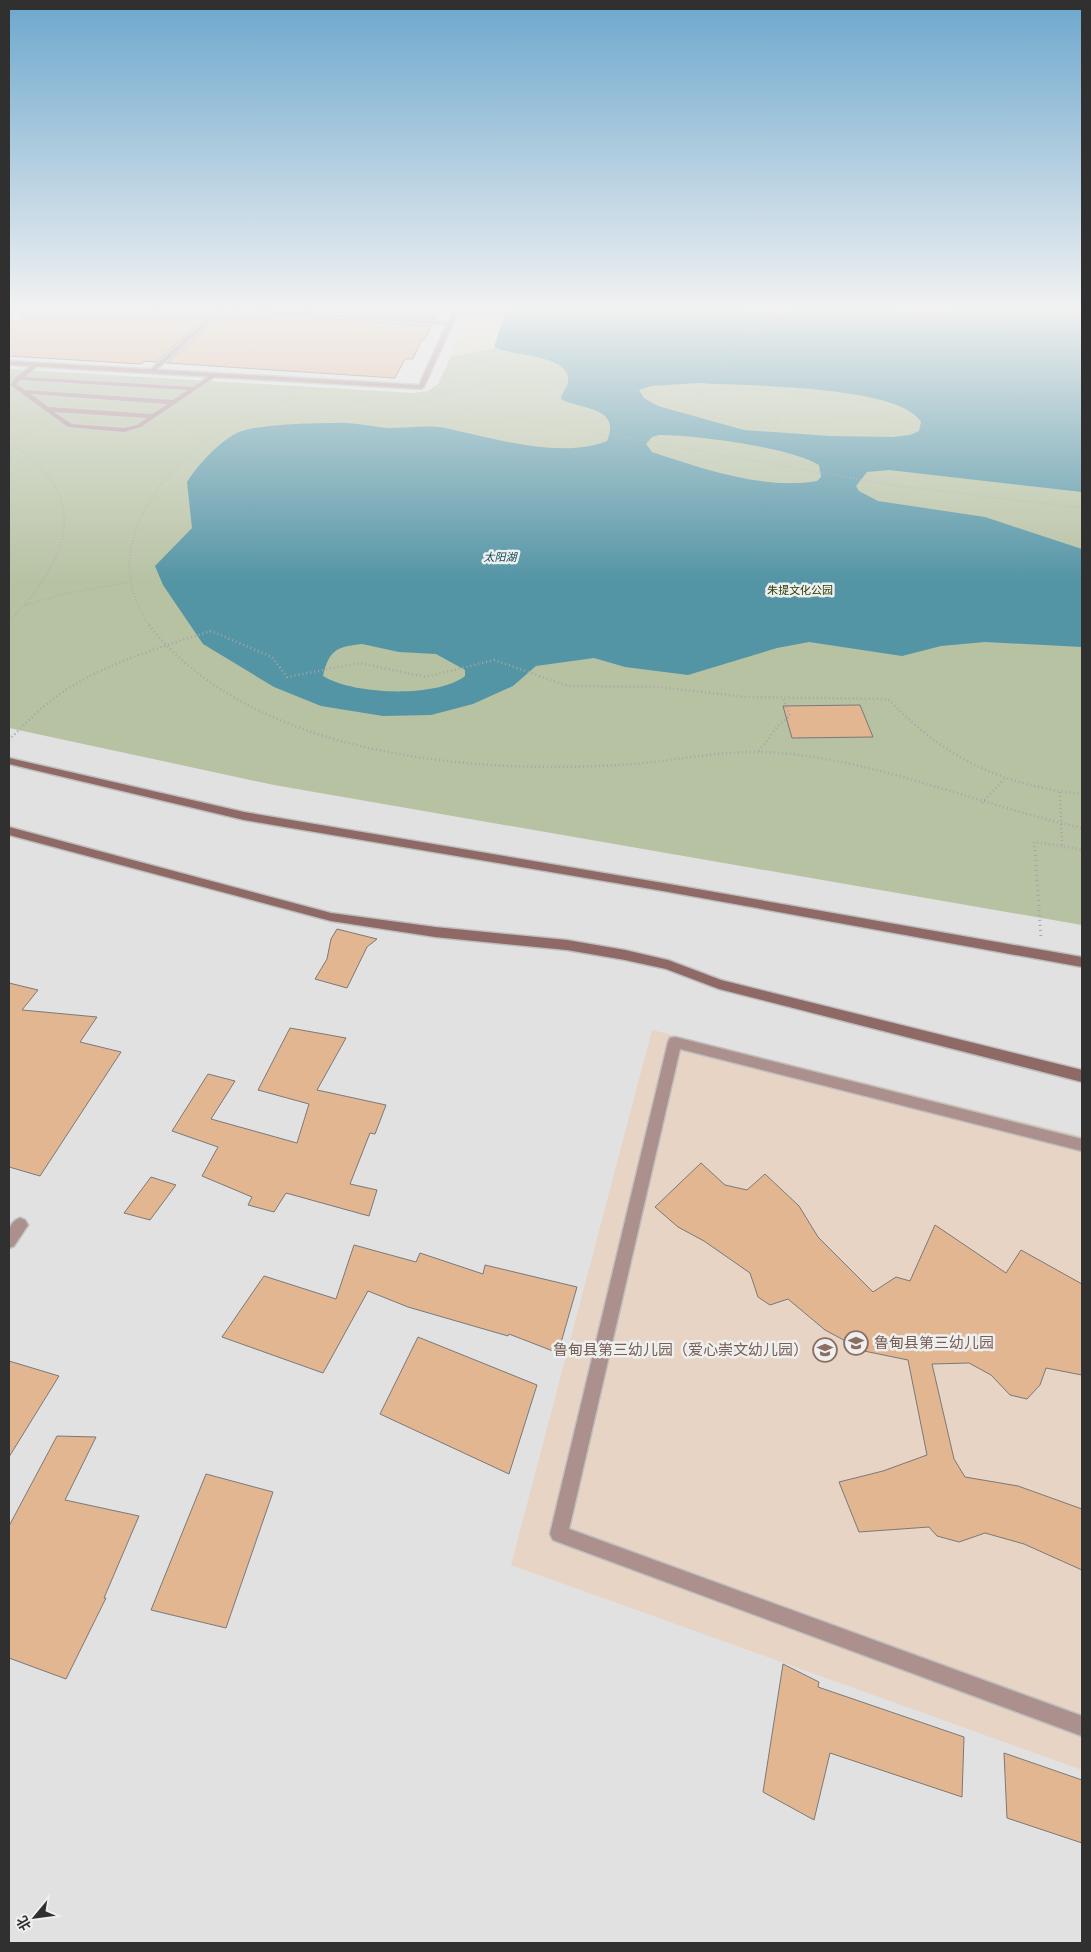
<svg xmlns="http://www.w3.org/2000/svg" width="1091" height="1952" viewBox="0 0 1091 1952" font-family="'DejaVu Sans','Noto Sans SC',sans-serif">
<rect width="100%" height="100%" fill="#e1e1e2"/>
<path fill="#e7d4c4" d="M 652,1030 L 1082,1136 L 1082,1770 L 511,1565 Z"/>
<path fill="#b7c2a3" d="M 474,308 L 1082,308 L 1082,925 L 274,785 L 9,728 L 9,369 L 414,393 L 428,391 L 438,384 Z"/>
<path fill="#e2d8b3" d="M 474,308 L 507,308 L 494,347 L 496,348 L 451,357 Z"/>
<path fill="#5394a5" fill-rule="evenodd" d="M 507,308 L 736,308 L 786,315 L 790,308 L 884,308 L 939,314 L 957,308 L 1082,308 L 1082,492 L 889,470 L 867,472 L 856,486 L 859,491 L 878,501 L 985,517 L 1082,549 L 1082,647 L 985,642 L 941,646 L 902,656 L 809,642 L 777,648 L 688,675 L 625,667 L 594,658 L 536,666 L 513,686 L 473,704 L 431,715 L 383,716 L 321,706 L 274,687 L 203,644 L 163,585 L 155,566 L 192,528 L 187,482 C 197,466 218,443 235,434 C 252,424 314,423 336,423 C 354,422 372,427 389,428 C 410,428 430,424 450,429 C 494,439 564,459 607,441 C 622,406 580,410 561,399 C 562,392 570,385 568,377 C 564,354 511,356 494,347 ZM 699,383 C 742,386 900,385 921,422 L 919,431 L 910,435 L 893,437 L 830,436 L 744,430 L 658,406 L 644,398 L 639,390 L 651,386 ZM 659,435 C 694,435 790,447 819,465 L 821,477 L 817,481 C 763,490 704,469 652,452 L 646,444 L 652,437 ZM 362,644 L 399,652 L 436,654 L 465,670 L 465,676 C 437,698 353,695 323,676 C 329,650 336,647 362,644 Z"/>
<path fill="#e2b691" stroke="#7a7979" d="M 18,308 L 137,308 L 211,313 L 156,362 L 144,361 L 142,364 L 9,356 L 9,320 L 22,321 Z
M 287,308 L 441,308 L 435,320 Z
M 226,311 L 431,326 L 425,339 L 422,339 L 413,359 L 405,359 L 395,378 L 167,363 Z
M 860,705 L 873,737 L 792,738 L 783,706 Z
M 337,929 L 377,939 L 367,947 L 347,988 L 315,979 L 327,959 L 331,939 Z
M 9,983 L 38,990 L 22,1010 L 97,1017 L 80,1042 L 121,1052 L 40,1176 L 9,1167 Z
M 290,1028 L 346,1038 L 317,1090 L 386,1105 L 375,1134 L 370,1133 L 350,1184 L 377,1190 L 369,1216 L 286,1193 L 274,1212 L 248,1205 L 252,1197 L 202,1176 L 218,1147 L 172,1131 L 208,1074 L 235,1081 L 211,1119 L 297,1143 L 309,1104 L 258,1090 Z
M 701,1163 L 725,1185 L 747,1190 L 765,1174 L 799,1206 L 818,1237 L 873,1292 L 896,1277 L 910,1281 L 935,1225 L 1006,1273 L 1021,1250 L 1082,1284 L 1082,1375 L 1046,1368 L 1040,1385 L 1027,1399 L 1010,1395 L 991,1375 L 969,1363 L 932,1364 L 954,1459 L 965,1477 L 1018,1486 L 1082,1509 L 1082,1570 L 1024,1544 L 985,1533 L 959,1542 L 937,1536 L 929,1527 L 859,1532 L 839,1482 L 883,1471 L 927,1455 L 908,1360 L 864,1351 L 825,1330 L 788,1299 L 770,1305 L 758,1297 L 750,1273 L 704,1241 L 678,1227 L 655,1207 Z
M 151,1177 L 176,1185 L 150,1220 L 124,1213 Z
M 354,1245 L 416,1262 L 420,1253 L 483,1274 L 485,1265 L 577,1287 L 558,1353 L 509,1334 L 508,1336 L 408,1307 L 368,1291 L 323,1373 L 222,1337 L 264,1276 L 336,1299 Z
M 418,1337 L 537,1385 L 509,1474 L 380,1414 Z
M 9,1361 L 59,1376 L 9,1457 Z
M 57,1436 L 96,1437 L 65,1500 L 139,1516 L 104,1598 L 106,1598 L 66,1679 L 9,1658 L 9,1526 Z
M 206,1474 L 273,1492 L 226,1628 L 151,1610 Z
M 783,1664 L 819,1682 L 818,1687 L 964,1737 L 962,1797 L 830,1753 L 814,1820 L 763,1792 Z
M 1004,1753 L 1082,1780 L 1082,1843 L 1007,1818 Z"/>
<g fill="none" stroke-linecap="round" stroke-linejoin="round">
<g stroke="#bebebe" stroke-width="3">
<path id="service" d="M 219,308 L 257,308 L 453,323 L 450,325 L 225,309 L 155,371 L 151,371 L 151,369 Z
M 36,362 L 38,365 L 25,377 L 193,387 L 214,373 L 219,374 L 141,427 L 124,432 L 68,427 L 10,385 L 16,377 ZM 21,380 L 187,390 L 173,400 L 25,390 L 16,384 ZM 31,394 L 168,404 L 152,414 L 48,407 ZM 54,412 L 147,418 L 137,425 L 124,428 L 72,424 Z
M 675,1037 L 1082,1139 L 1082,1151 L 680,1049 L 569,1529 L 1082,1716 L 1082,1736 L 553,1540 L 550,1534 L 668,1042 L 670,1038 Z"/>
</g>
<g stroke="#bebebe" stroke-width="3">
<path id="minor" d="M 20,1218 L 25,1220 L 28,1225 L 14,1246 L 9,1248 C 8,1236 7,1223 20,1218 Z"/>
</g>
<g stroke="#bebebe" stroke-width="3">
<path id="tertiary" d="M 454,308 L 460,308 L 424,387 L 421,389 L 9,365 L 9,361 L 419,385 Z"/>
</g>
<g stroke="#bebebe" stroke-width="3">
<path id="secondary" d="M 9,758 L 244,812 L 663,883 L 1082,957 L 1082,967 L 663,891 L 244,820 L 9,764 Z
M 9,827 L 331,913 L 435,927 L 567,940 L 625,950 L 668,960 L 721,980 L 1082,1070 L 1082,1082 L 719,989 L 666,969 L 625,960 L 567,950 L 435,937 L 331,921 L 9,835 Z"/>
</g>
<path stroke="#a6a6a6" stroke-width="1" stroke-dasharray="0.5 2" stroke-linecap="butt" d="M 761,308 L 751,325 L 765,327 L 762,332 L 747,330 L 740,339 L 725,337 L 722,342 L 736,344 L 722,366 L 737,368 L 733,374 L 717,372 L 697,402 L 727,408 L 751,406 L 778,410
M 940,308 L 954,311
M 497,379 L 650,392
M 693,388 L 768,390 L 873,402 L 901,411 L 908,418 L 911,425 L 901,432 L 882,434 L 752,427 L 659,403 L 650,392 Z
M 452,389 L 449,384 L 454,379
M 432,396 L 495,382 L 504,370 L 487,363 L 450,355
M 348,398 C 373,406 394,410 419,401
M 420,401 L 689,449
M 9,408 L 18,406
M 9,410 L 16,419 L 9,422
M 173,419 L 190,429 L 203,442
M 776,429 L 778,410 L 885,420
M 9,439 L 47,426
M 9,442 L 19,449
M 195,449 L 235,423 L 300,395"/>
<path stroke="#a6a6a6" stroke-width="2" stroke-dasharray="0.5 2.5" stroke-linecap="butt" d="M 682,448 L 891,485 L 1082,508
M 25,605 L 64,594 L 129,582
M 9,622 C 64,563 96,504 17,448
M 150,626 C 104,562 143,492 197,448"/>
<path stroke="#a6a6a6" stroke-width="2.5" stroke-dasharray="1 3" stroke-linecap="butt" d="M 149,625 C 251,755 467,774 619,765 C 673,762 726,748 781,753 C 884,762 982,806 1082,828
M 9,740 C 24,725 39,709 57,696 C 102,664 158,648 211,631 L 272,657 L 287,677 L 360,663 L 426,677 L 494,660 L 568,686 L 659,687 L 746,697 L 888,699 C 945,758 1000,785 1082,794
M 759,751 L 777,727 L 790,716 L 783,698
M 1060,792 L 1062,846 L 1082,850
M 982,803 L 1004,779
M 1035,851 L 1034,842 L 1062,846"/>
<path stroke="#a6a6a6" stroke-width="3" stroke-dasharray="1 4" stroke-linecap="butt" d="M 1035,850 L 1041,938"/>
<use href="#service" fill="#ab908d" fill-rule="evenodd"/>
<use href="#minor" fill="#ab908d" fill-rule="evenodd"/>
<use href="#tertiary" fill="#ab908d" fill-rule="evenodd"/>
<use href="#secondary" fill="#8f6965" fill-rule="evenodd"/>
</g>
<linearGradient id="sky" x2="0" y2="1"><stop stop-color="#6ca7cd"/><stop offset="0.53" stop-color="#f2f2f2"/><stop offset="1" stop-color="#f2f2f2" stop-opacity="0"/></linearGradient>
<rect width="1091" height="582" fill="url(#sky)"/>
<defs>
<g id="school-ring" transform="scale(1.25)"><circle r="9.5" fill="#eeefef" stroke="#8d6e63" stroke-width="1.5"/><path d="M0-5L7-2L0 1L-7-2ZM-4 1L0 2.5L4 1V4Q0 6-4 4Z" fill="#8d6e63"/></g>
</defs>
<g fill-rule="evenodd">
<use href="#school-ring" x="856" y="1343"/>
<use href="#school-ring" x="825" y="1350"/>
</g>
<g text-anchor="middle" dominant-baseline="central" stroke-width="5" stroke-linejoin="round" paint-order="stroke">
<g font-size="11" font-style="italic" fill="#0b4754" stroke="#eeefef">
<text x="500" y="557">太阳湖</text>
</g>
<g font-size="11" fill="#313f04" stroke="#eeefef">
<text x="800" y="590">朱提文化公园</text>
</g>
<g font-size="15" fill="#785e54" stroke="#eeefef" text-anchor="start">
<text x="874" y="1343">鲁甸县第三幼儿园</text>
<text x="808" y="1350" text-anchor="end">鲁甸县第三幼儿园（爱心崇文幼儿园）</text>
</g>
</g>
<rect width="1091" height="1952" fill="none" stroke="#303030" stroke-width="20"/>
<g transform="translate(35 1917) rotate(241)" stroke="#eeefef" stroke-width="4" paint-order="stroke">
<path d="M0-4L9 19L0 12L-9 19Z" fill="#303030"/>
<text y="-8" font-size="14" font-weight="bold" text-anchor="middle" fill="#303030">北</text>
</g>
</svg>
